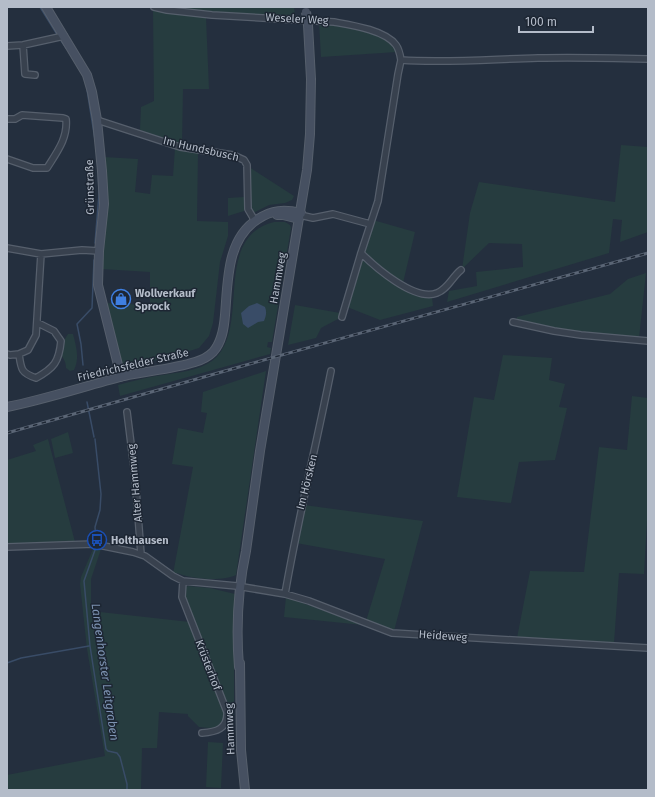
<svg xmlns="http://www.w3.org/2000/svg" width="655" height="797" viewBox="0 0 655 797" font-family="'Fira Sans',sans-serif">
<rect width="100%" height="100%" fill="#242f3e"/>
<path fill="#263c3f" d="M 165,7 L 294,7 L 295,15 L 214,13 Z
M 153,10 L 206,17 L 209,89 L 183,89 L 182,144 L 140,130 L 141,107 L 154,101 Z
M 319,22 L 367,31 L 389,40 L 397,52 L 321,57 Z
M 621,145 L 648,147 L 648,232 L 620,242 L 622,220 L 613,219 L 609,253 L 447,302 L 449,291 L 477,286 L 476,272 L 523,267 L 522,244 L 489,243 L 462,269 L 470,213 L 479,182 L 615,202 Z
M 175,148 L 198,153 L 197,221 L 228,222 L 228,236 L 220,262 L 213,323 L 209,336 L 199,348 L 167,358 L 121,367 L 104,303 L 150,305 L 150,272 L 101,269 L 104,157 L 138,159 L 135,192 L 150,194 L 152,175 L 173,176 Z
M 249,167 L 294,196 L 292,200 L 285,203 L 269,205 L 253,213 L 250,197 Z
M 244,197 L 244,211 L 228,216 L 228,198 Z
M 373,220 L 415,232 L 403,283 L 375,263 L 364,252 Z
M 274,222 L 285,222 L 290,225 L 291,228 L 272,342 L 268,342 L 267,347 L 271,348 L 270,354 L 120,396 L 118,385 C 133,381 148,377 163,375 C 179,372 198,371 212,361 C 253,330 210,238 274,222 Z
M 362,257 L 412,293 L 432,297 L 433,306 L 380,320 L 347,307 Z
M 646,273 L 639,338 L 556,329 L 517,320 L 517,317 L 610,294 L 628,279 Z
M 295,305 L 340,313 L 338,319 L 321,328 L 316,338 L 288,345 Z
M 68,334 L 73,334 C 76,346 80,358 74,370 L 70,371 L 66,368 C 66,362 64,360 62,356 C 60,348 64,340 68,334 Z
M 503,355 L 552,358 L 549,380 L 565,384 L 559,407 L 567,408 L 555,460 L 519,462 L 511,503 L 457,497 L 474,397 L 494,400 Z
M 266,371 L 236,575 C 222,582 191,579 177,573 L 175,575 L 173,574 L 193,467 L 172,464 L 178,428 L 203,433 L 207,413 L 201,412 L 203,392 Z
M 632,396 L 648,398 L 648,504 L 644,574 L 619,573 L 614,643 L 517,638 L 530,571 L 584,572 L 599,447 L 627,450 Z
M 68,432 L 73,453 L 55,458 L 51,439 Z
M 48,439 L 75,542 L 7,545 L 7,460 L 36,451 L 33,445 Z
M 304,505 L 423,521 L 394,631 L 366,621 L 385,559 L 296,543 Z
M 93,549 L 101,549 L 91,579 L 91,611 L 190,622 L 225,714 C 225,724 218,727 210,731 L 210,728 L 199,727 L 188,716 L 188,714 L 159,712 L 157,748 L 142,748 L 141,790 L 7,790 L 7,775 L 105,756 L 87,649 L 80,584 L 81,577 Z
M 188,586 L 210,588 L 235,594 L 234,623 L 234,728 L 223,728 L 228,721 L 184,595 L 185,588 Z
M 286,597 L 363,625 L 284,617 Z
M 208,742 L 223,743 L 221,788 L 206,787 Z"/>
<path fill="#394c67" d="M 257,303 L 265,307 C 267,312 266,316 264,321 L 258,322 L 248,328 L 243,324 L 241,313 L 249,306 Z"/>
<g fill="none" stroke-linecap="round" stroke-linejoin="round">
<path stroke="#394c67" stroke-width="1.5" d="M 40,7 L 58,36
M 60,39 L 66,48
M 87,90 L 95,140
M 95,243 L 99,194 L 98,167
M 83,365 L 81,344 L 77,324 L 92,308 L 94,260
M 87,402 L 94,437
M 95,439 L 101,494 L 100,510 L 95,527 L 96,540
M 95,550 L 84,581 L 90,646 L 106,749 L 108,751 L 117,753 L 120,757 L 127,784 L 127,790
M 7,663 L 21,658 L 89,646"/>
<g stroke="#565f6c" stroke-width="8">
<path id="street" d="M 154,7 L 167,10 L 212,15 L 334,22 C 351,25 385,30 396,45 C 399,49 400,54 401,60
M 23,45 L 25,74 L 35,75
M 7,46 L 23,45 L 64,36
M 7,119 L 15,119 L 22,115 L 63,118 L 66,119 C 68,138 57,152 47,168 L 33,168 L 7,159
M 97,120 L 180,147 L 233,155 L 244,160 L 247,165 L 248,209 L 255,221
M 300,215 L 313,218 L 333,214 L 370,224
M 7,248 L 41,254 L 82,250 L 99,251
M 361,253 C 375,267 415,302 437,293 C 448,289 452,277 461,270
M 342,317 L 361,253 L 378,201 L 398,74 L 401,60 C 447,63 493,59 538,58 C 575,57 612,58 648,59
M 513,322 L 554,331 L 581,335 L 648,341
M 7,354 L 10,355 L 19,354 L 28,350 L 36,335 L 41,254
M 19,354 C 21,369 21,373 36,378 C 54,368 59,362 61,341 L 54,331 L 38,323
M 127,412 L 135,476 L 141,554
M 7,547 L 94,544 L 133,552 L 145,556 L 173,576 L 183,581 L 237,586 L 285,594 L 309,601 L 392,633 L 648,648
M 183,581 L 182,597 L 227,712 C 228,729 216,732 202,733
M 285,594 C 298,519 316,446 331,371"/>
</g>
<g stroke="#565f6c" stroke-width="10">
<path id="secondary" d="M 46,7 L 87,75 L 92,92 L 97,120 L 102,171 L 104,204 L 99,251 L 98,285 L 121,377
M 277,215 L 283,215 L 299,219
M 7,407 C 47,399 85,386 124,376 C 147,371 173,369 195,362 C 202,360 208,357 213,352 C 222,342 224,328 225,315 C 228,282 226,239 258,219 C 272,210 284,209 301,213
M 240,663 L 241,750 L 245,790
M 239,667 C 236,629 238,588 246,551 L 260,451 L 307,170 L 310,134 L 311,79 L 308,25"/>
</g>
<use href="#street" stroke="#38414e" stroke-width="5.5"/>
<use href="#secondary" stroke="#465061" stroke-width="8"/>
<g stroke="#5a6575" stroke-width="3">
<path id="rail" d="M 7,433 L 246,365 L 648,253"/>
</g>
<use href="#rail" stroke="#1d2633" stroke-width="1.5" stroke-dasharray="4.5" stroke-linecap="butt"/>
<g stroke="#565f6c" stroke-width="10" stroke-linecap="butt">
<path id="secondary-bridge" d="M 306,12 L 308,25"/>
</g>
<use href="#secondary-bridge" stroke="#465061" stroke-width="8"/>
</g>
<defs>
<g id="shop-ring" transform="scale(1)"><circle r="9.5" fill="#1d2633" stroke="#3f7fe0" stroke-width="1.5"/><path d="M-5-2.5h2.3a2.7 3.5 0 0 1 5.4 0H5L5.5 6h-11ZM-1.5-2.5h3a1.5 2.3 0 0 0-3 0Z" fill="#3f7fe0"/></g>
<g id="bus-ring" transform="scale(1)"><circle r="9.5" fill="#1d2633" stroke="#1a4fb4" stroke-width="1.5"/><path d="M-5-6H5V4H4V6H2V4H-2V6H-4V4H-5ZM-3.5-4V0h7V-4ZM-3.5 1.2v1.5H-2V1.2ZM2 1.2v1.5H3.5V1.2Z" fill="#1a4fb4"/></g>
</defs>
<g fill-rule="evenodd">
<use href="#shop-ring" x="121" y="299"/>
<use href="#bus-ring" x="97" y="540"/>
</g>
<g text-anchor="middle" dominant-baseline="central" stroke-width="3" stroke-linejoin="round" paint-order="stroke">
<g font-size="11" fill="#b4bcc9" stroke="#1d2633">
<text transform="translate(297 19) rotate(3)">Weseler Weg</text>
<text transform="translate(201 149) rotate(13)">Im Hundsbusch</text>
<text transform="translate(90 187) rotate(-91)">Grünstraße</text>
<text transform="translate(278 278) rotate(-80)">Hammweg</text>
<text transform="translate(133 365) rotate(-13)">Friedrichsfelder Straße</text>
<text transform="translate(307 482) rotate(-76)">Im Hörsken</text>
<text transform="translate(135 483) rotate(-95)">Alter Hammweg</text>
<text transform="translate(443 636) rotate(4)">Heideweg</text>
<text transform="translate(208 665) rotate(69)">Krüsterhof</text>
<text transform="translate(230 729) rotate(-92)">Hammweg</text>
</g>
<g font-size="11" font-weight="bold" fill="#b4bcc9" stroke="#1d2633" text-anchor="start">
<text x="135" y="293">Wollverkauf<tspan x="135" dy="13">Sprock</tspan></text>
<text x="111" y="540">Holthausen</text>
</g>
<g font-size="12" font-style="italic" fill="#7c92b1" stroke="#1d2633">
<text transform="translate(105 672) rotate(82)">Langenhorster Leitgraben</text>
</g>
</g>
<rect width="655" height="797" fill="none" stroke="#b4bcc9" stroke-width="16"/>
<path d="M519 26v6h74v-6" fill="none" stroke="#b4bcc9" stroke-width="2"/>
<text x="525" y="26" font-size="12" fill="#b4bcc9" stroke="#1d2633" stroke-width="3" paint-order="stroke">100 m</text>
</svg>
